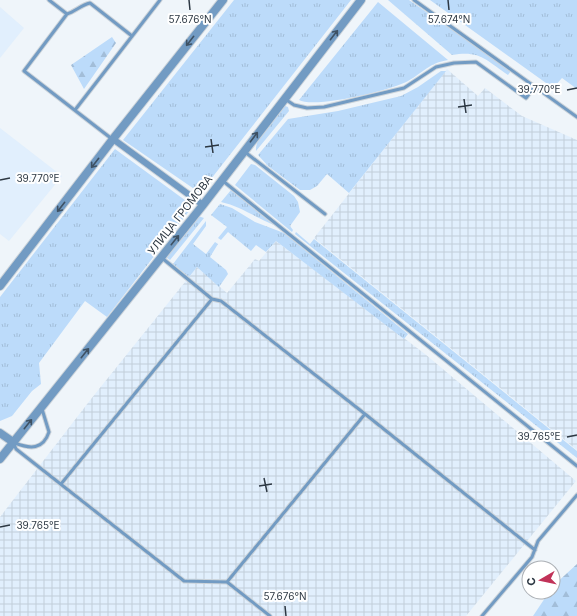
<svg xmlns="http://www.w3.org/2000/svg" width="577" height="616" viewBox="0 0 577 616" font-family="Inter,sans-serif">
<defs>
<pattern id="industrial-grid" width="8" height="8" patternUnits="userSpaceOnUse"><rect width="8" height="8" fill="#e1effd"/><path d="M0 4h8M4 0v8" fill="none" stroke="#c1ceda"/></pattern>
<pattern id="grass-tufts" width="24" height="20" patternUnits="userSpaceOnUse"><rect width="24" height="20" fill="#bcdbfa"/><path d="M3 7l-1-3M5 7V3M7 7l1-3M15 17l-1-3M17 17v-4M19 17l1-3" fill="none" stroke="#a2bdd8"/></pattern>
<pattern id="forest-firs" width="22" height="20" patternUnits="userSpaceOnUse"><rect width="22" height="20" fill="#bcdbfa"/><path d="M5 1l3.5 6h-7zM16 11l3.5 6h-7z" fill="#a2bdd8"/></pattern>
</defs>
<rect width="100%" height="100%" fill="#eff5fa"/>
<path fill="#e1effd" d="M 0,7 L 24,28 L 0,58 Z
M 0,128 L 62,176 L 9,241 L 0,234 Z"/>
<path fill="url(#industrial-grid)" d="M 447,69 L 478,96 L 485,88 L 522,116 L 577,140 L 577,450 L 314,238 Z
M 276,241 L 425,354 L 576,481 L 466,616 L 0,616 L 0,517 L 91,399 L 197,267 L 227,293 L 255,259 L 259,261 Z"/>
<path fill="url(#grass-tufts)" d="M 234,0 L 351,0 L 200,193 L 123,140 Z
M 388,0 L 409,0 L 511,71 L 508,75 C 486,60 480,50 452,55 Z
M 430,0 L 577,0 L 577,89 L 562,78 L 553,88 Z
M 378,2 L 448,60 C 429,63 424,72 408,81 C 392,90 314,109 299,100 Z
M 441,71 L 446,71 L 349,193 L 327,174 L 317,186 L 310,190 L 300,190 L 268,166 L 258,155 L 288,119 L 338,111 L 401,96 L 418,87 Z
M 285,106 L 288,107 L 289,111 L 256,151 C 255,138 273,111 285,106 Z
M 115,149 L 193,206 L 107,317 L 85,301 L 39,363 L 41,384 L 32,391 L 12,416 L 0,421 L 0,297 Z
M 251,164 L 255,165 L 294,196 L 298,202 L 300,212 L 290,226 L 293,230 L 292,232 L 235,185 Z
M 231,190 L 274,225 C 256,218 240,206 221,202 Z
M 220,204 L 232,208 L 255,222 L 284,233 L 408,334 L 404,339 L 276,241 L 266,252 L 256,245 L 251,251 L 228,232 L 221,240 L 218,238 L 227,227 L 211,215 Z
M 198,216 L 204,218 L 170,260 L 164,256 Z
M 206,221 L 206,226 L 193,244 L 206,254 L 215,242 L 218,244 L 210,257 L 226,270 L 228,274 L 219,287 L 197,267 L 189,277 L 173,264 Z
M 296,232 L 310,244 L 314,239 L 577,451 L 577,458 L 295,234 Z"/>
<path fill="url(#forest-firs)" d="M 112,37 L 116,43 L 84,89 L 71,65 Z
M 577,564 L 577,616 L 533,616 L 549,592 L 553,592 L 553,586 Z"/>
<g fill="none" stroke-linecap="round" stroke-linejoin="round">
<g stroke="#ccd3d9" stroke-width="5">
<path id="service" d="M 49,0 L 67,14 C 76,11 81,5 90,3 L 132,36
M 414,0 L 577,117
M 67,14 L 24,71 L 112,139
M 285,99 L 294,105 L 307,108 L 324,107 L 404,88 L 436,67 L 454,63 L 476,62 L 526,98 L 535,86
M 75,110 L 160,0
M 245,152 L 325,214
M 223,181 L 577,466
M 162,258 L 212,299 L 221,301 L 365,414 L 535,550
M 15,443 C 30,449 43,450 49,432 L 42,409
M 14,444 L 16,449 L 184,581 L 227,582 L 270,616
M 61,484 L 212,299
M 227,582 L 365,414
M 482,616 L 532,557 L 538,541 L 577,495"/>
</g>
<g stroke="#ccd3d9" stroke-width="8">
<path id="minor" d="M 113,139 L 203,205"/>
</g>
<g stroke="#ccd3d9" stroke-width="10">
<path id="tertiary" d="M 0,286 L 113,139 L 223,0
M 0,433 L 13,442
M 0,459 L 203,205 L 361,0"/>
</g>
<use href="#service" stroke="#729bc3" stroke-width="3"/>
<use href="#minor" stroke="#729bc3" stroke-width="6"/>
<use href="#tertiary" stroke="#729bc3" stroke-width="8"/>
</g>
<defs><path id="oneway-shaft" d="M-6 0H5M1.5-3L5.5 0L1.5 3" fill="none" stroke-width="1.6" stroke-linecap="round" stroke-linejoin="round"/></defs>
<g stroke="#3e5163">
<use href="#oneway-shaft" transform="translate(334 35) rotate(-52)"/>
<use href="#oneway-shaft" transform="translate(190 41) rotate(128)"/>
<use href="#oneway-shaft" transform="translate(254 137) rotate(-53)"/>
<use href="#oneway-shaft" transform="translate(95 163) rotate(128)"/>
<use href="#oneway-shaft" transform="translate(61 207) rotate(128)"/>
<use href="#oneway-shaft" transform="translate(175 240) rotate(-51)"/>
<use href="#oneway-shaft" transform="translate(85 353) rotate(-51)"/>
<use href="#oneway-shaft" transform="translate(28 424) rotate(-51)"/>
</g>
<path fill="none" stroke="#2d3843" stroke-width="1.5" d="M 189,0 L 190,10M 448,0 L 449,10M 567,90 L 577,88M 464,99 L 466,113M 458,107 L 472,105M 211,139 L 213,153M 205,147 L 219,145M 0,180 L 10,178M 567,437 L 577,435M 264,478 L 267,492M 259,486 L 272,484M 0,527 L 10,525M 285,606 L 286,616"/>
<g text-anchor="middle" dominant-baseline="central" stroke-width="4" stroke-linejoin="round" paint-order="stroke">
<g font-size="11" fill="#2d3843" stroke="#fff">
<text transform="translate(180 215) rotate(-52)">УЛИЦА ГРОМОВА</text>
</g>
</g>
<g font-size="10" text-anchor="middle" fill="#2d3843" stroke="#fff" stroke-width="4" stroke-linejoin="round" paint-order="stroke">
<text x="190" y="23">57.676°N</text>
<text x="449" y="23">57.674°N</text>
<text x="539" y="93">39.770°E</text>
<text x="38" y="182">39.770°E</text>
<text x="539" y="440">39.765°E</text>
<text x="38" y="529">39.765°E</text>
<text x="285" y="600">57.676°N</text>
</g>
<g transform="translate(541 580) rotate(261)"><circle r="19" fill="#ffffff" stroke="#abafb4"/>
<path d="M0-3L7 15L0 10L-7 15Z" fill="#c13258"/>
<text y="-6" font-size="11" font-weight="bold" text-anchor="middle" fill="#2d3843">С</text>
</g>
</svg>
